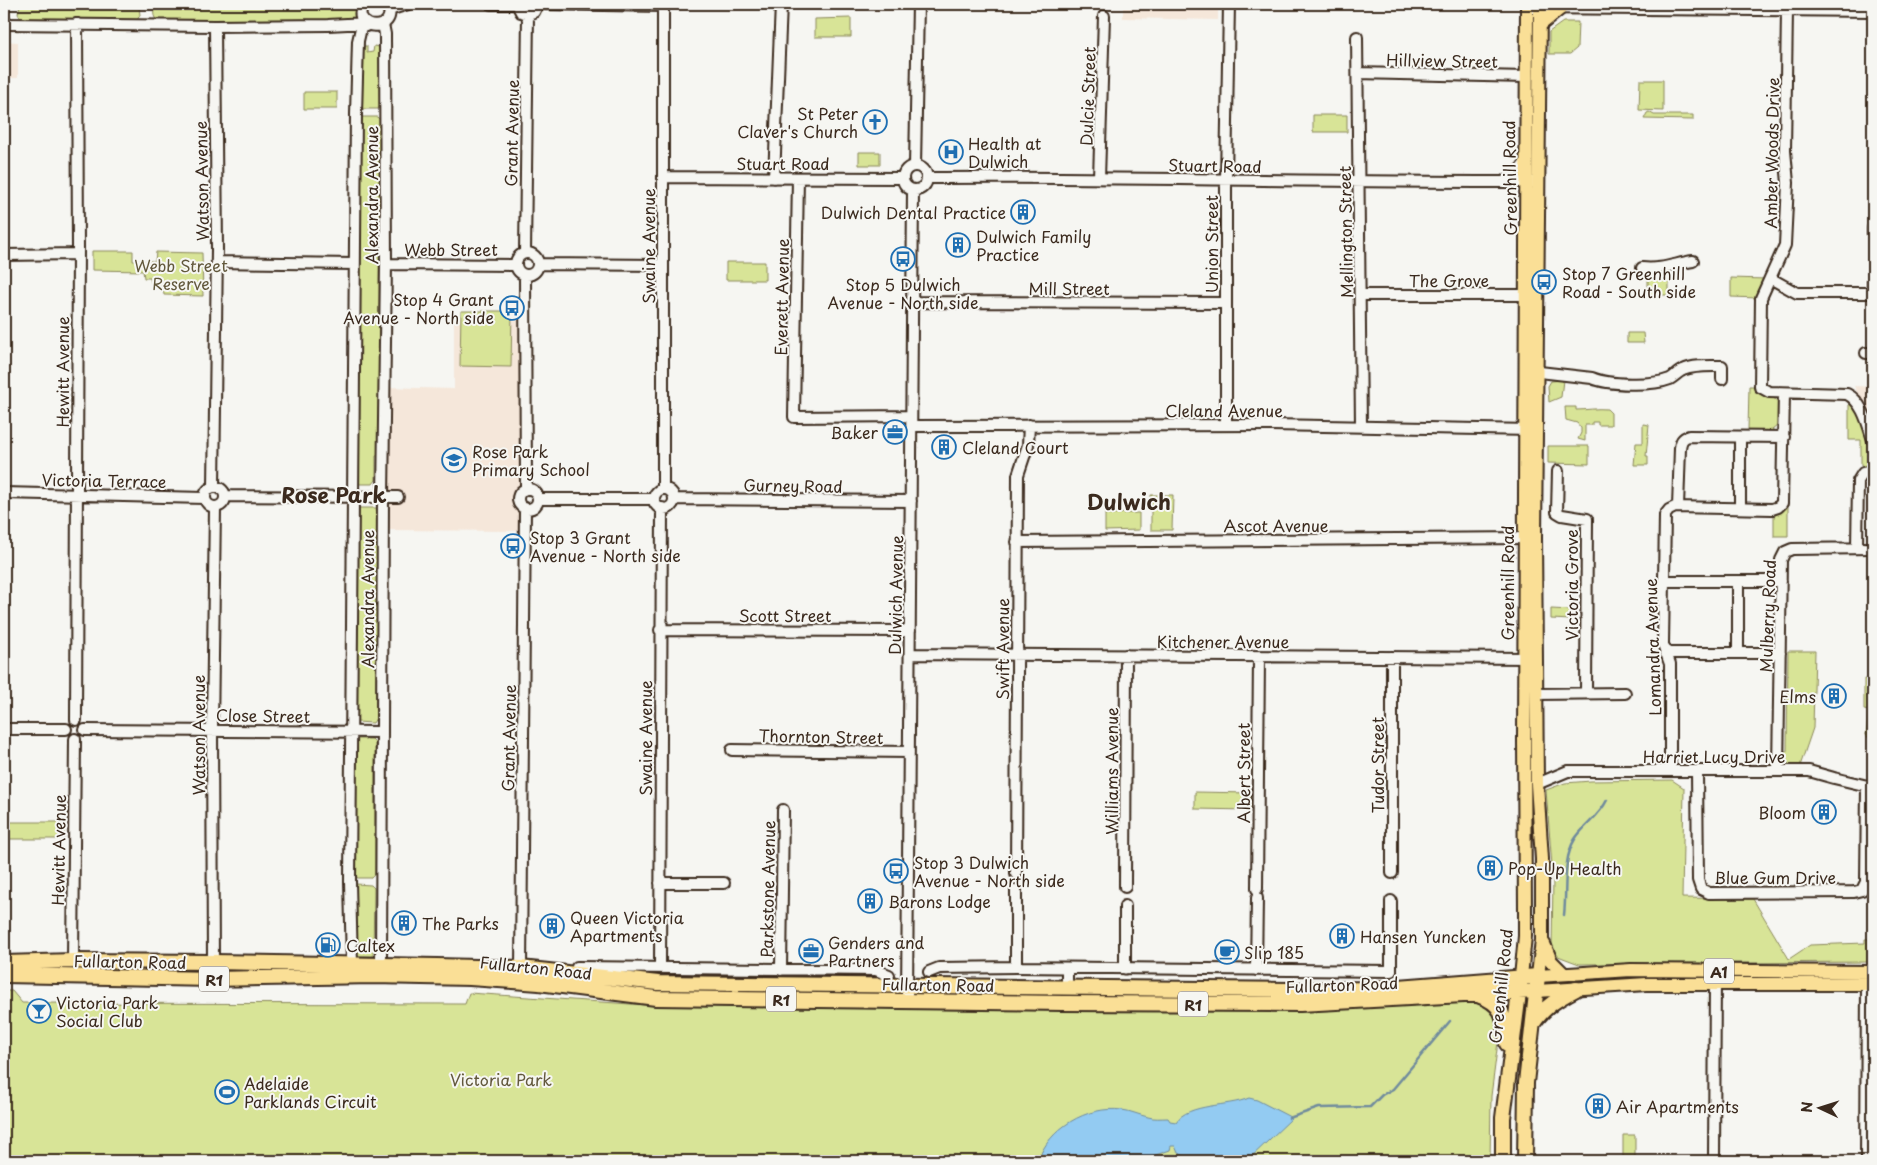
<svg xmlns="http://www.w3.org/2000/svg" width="1877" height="1165" viewBox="0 0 1877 1165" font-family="'Playpen Sans',sans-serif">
<rect width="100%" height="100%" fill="#f6f6f2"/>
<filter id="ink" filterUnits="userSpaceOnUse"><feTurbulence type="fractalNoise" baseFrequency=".02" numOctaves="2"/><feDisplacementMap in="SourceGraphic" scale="10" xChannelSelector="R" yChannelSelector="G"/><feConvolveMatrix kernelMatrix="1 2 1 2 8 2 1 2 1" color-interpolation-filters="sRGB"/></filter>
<g filter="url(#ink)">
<path fill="#f5e7da" d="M 1123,4 L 1218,4 L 1218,20 L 1123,18 Z
M 4,41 L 18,42 L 18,78 L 4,78 Z
M 454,315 L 525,317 L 525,531 L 383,530 L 385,387 L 454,389 Z
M 1854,386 L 1873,387 L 1873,426 L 1873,425 Z"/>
<path fill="#d8e497" stroke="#8a875a" d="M 20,4 L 136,4 L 139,7 L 140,15 L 136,22 L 22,20 L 18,14 Z
M 158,4 L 357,4 L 356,11 L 357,20 L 159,22 C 152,18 152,8 158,4 Z
M 851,18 L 851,37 L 815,37 L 815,19 Z
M 1563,22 L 1578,22 L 1577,48 L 1570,54 L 1549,54 L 1549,32 Z
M 359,46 L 367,46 L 367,53 L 373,52 L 374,46 L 380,47 L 380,106 L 378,109 L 361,109 Z
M 1640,80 L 1663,80 L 1663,111 L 1639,110 Z
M 304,92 L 337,92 L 337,109 L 304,109 Z
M 1649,112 L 1654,115 L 1693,115 L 1693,120 L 1644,119 L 1647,113 Z
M 1313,115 L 1347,115 L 1347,132 L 1313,132 Z
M 360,117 L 377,117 L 380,120 L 378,456 L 376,456 L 376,480 L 373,484 L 356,484 Z
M 859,152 L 880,152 L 880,165 L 859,165 Z
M 92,251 L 133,251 L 133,261 L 155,261 L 156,252 L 202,253 L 203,296 L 164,295 L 163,288 L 152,285 L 150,278 L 144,278 L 143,271 L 92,270 Z
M 726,262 L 765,262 L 765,280 L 726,280 Z
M 1648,278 L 1669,278 L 1669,295 L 1648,295 Z
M 1731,278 L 1766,279 L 1758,298 L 1731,297 Z
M 461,311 L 512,311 L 511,367 L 460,366 Z
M 1627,333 L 1643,333 L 1644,343 L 1627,343 Z
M 1563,380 L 1561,397 L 1549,402 L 1548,386 L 1551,381 Z
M 1749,386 L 1756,386 C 1759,399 1771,393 1778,402 L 1778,425 L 1771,431 L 1748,431 Z
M 1849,401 C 1860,417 1874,440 1871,461 L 1865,466 L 1861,466 L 1861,440 L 1849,440 Z
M 1565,407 L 1576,407 L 1576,410 C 1587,410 1596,408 1607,409 L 1611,413 L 1611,425 L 1598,425 L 1598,422 L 1592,422 L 1592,425 L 1585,425 L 1585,441 L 1578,439 L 1581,433 L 1581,428 L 1577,423 L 1566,420 Z
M 1643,424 L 1649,425 L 1646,456 L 1648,456 L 1648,465 L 1634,465 L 1636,443 L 1643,443 Z
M 1548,446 L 1589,446 L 1589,464 L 1548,463 Z
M 1151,495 L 1173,495 L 1172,530 L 1151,530 Z
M 1788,503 L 1788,536 L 1774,536 L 1774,516 Z
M 356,508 L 377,508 L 376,718 L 373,723 L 356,722 Z
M 1139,513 L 1139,530 L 1105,531 L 1105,514 Z
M 1551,609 L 1571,610 L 1571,620 L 1551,619 Z
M 1788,651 L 1815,651 L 1813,728 L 1800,766 L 1790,765 L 1784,759 L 1784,751 L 1787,751 Z
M 1864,679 L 1873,679 L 1873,743 L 1866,735 L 1869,711 L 1864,710 Z
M 358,739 L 372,739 L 375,742 L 375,874 L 371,878 L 358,878 L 354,876 L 355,741 Z
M 1672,780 L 1684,788 L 1682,898 L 1753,899 L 1789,959 L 1810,945 L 1865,943 L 1865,939 L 1873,939 L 1873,962 L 1579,964 L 1558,956 L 1552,947 L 1553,878 L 1546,790 L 1565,783 L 1591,781 Z
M 1195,792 L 1250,793 L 1250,810 L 1195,809 Z
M 8,822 L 64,822 L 64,839 L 8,839 Z
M 356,884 L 371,885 L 374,888 L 373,956 L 355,956 L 355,885 Z
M 4,991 L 12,991 L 22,1003 L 465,1004 L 469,993 L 645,1005 L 1300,1010 L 1482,1001 L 1493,1007 L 1500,1026 L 1491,1096 L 1490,1161 L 4,1161 Z
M 1623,1135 L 1635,1135 L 1635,1161 L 1623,1161 Z"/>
<path fill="#93cbf2" stroke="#708b9d" d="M 1249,1098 L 1257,1100 L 1292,1118 L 1247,1161 L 1194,1161 L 1178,1153 L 1175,1146 L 1171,1146 L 1170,1150 L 1153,1156 L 1148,1161 L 1038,1161 C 1048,1129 1087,1105 1122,1110 C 1131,1111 1139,1115 1148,1117 C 1154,1119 1161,1118 1168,1118 L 1170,1121 L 1176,1122 C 1188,1103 1229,1107 1249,1098 Z"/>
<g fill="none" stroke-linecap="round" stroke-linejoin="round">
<path stroke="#708b9d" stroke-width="2.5" d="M 1564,915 C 1567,890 1562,860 1575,839 C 1585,824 1599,817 1607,800
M 1289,1118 L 1319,1108 L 1370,1107 L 1382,1095 L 1393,1089 L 1450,1021"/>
<g stroke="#3b2a1e" stroke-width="14">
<path id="minor" d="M 363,4 C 349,33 401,33 387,4
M 491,4 L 517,4
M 517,4 L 521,12 L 528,14 L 534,12 L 538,4
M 544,4 L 663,6
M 663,4 L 663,489
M 1527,8 L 1873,11
M 389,10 L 408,4
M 1787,10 L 1785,151 L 1788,183 L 1785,245 L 1761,298 L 1760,387 L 1769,392 L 1847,394 C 1863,402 1868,425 1873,440
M 4,24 L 215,26 L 328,25 L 366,23
M 1357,37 L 1361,426
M 1358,73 L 1526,77
M 915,166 L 918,4
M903 178a12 12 0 1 1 24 0a12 12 0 1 1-24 0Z
M 663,177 L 903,178
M 774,178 L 781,4
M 798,178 L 794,417 L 911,416
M 927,178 C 1129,176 1331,183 1533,182
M 1099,178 L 1104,16
M 1503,182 C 1514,177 1521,170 1527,160
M 525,253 L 528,14
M516 264a11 11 0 1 1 22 0a11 11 0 1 1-22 0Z
M 4,255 L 78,254
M 217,262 L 354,264
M 386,264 L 516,265
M 538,264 L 662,265
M 1642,268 C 1662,270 1674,264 1693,261
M 525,275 L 526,489
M 1770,278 L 1797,293 L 1873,293
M 1873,293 L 1873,228
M 1360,295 L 1532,295
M 912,302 L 1226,303
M 1866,353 L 1873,353
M 1531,371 L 1592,378 C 1608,385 1652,386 1670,379 C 1674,377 1678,372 1683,370 C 1694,365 1709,366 1722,366 L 1722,379
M 1226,425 L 1226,180 L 1229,4
M 912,426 L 1272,425 L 1531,430
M 1558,471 L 1557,512 L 1562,515 L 1587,519 L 1586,693
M 214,486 L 217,249 L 215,26
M205 497a10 10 0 1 1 20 0a10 10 0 1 1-20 0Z
M654 499a10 10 0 1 1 20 0a10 10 0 1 1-20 0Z
M518 499a10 10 0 1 1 20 0a10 10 0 1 1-20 0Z
M 4,493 L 204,498
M 225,496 L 398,497
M 538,499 L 654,499
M 674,499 L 911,501
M 1678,507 L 1680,448 C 1681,441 1682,438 1689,436 L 1784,437
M 1740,508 L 1740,437
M 1017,542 L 1531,538
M 1857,548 L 1858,481 L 1863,473 L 1873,471
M 1664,581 L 1781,581
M 660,630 L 910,631
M 1665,653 L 1780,653
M 1738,653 L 1738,581
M 910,654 L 1531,658
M 1536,694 L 1625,693
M 76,720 L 78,247 L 77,24
M 4,729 L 66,729
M 85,730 L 382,732
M 732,750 L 909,752
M 1670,770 L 1670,664 L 1663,644 L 1665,515 L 1669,510 L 1675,507 L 1772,509 L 1778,507 L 1782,503 L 1784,393
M 1697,771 L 1698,880 L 1701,889 L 1709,893 L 1854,892 L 1862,890 L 1866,882 L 1867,786
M 1778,771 L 1781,560 L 1785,552 L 1792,549 L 1873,548
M 1537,784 L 1568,771 L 1809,771 L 1834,778 L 1872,787
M 1392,873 L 1392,657
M 1016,874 L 1018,475 L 1028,445 L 1029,425
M 660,883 L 724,883
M 1125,887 L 1126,655
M 1257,889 L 1259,658
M 73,961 L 75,739
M 213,962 L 212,730 L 215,508
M 352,965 L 350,882 L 356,114 L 358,41 L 361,28 L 368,25
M 381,965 L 383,497 L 386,264 L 385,34 L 383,24
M 577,967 L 876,970 L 889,975
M 1016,967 L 1016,890
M 521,968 L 525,508
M 660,968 L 662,508
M 1125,969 L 1125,906
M 781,970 L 783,810
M 1256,970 L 1257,898
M 929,972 L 939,968 L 1016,967 L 1391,971 L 1391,901
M 1067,988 L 1067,968
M 907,1000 L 913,190
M 1714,1161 L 1715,977
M 1866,1161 L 1867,984"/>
</g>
<g stroke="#3b2a1e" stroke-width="16">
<path id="major" d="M 1540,4 L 1535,538 L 1537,784 L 1542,859 L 1542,940 L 1538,976 L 1631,970 L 1873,972
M 1540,25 L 1561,8
M 1544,944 L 1551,961 L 1564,974
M 1521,977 L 1525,936 L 1525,908 L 1524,741 L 1527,4
M 1537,991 L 1647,984 L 1873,984"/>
</g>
<g stroke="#3b2a1e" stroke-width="18">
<path id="highway" d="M 4,963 L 73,961 L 213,962 L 437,966 L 521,968 L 658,983 L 1293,990 L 1373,989 L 1538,976 L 1526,1083 L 1525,1161
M 4,975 L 213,979 L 374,976 L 470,978 L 539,983 L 656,998 L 1063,1003 L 1300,1004 L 1537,991
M 1480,996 C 1506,1005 1504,1020 1507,1044
M 1534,1022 C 1545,1006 1559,998 1576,989
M 1503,1161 L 1503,1118 L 1520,985"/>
</g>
<use href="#minor" stroke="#f6f6f2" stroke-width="10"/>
<use href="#major" stroke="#fadf96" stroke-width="12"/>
<use href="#highway" stroke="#fadf96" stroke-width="14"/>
</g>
</g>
<defs>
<g id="church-ring" transform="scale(1.25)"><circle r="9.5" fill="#f6f6f2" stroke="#1f6fb2" stroke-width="1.5"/><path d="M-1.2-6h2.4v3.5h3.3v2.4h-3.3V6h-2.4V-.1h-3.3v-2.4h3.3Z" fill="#1f6fb2"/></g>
<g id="hospital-ring" transform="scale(1.25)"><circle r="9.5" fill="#f6f6f2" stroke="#1f6fb2" stroke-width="1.5"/><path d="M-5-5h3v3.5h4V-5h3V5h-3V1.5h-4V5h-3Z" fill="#1f6fb2"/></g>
<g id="building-ring" transform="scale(1.25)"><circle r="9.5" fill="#f6f6f2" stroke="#1f6fb2" stroke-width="1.5"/><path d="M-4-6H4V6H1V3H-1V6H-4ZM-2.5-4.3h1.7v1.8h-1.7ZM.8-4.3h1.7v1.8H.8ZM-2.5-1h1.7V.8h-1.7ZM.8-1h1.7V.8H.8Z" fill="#1f6fb2"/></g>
<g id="bus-ring" transform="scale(1.25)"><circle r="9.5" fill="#f6f6f2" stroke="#1f6fb2" stroke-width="1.5"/><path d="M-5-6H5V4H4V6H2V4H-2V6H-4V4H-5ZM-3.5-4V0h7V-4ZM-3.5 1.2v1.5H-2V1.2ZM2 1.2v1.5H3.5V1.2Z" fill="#1f6fb2"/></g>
<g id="office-ring" transform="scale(1.25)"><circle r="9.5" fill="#f6f6f2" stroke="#1f6fb2" stroke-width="1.5"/><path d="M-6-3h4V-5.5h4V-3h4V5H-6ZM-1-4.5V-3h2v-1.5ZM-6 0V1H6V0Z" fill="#1f6fb2"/></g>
<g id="school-ring" transform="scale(1.25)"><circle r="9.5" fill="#f6f6f2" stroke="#1f6fb2" stroke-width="1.5"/><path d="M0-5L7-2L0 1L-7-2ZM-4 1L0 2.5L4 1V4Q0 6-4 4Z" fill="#1f6fb2"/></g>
<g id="fuel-ring" transform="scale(1.25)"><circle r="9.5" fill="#f6f6f2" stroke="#1f6fb2" stroke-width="1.5"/><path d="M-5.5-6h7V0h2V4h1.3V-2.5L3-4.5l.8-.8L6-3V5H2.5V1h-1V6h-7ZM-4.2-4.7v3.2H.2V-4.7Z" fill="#1f6fb2"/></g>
<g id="cafe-ring" transform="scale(1.25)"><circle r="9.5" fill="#f6f6f2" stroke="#1f6fb2" stroke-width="1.5"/><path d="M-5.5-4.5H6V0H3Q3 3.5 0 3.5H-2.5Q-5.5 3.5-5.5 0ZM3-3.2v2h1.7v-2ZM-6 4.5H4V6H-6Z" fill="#1f6fb2"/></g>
<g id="bar-ring" transform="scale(1.25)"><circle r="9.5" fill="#f6f6f2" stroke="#1f6fb2" stroke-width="1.5"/><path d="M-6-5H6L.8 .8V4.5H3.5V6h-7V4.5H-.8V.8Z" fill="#1f6fb2"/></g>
<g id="stadium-ring" transform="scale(1.25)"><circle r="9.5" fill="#f6f6f2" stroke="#1f6fb2" stroke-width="1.5"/><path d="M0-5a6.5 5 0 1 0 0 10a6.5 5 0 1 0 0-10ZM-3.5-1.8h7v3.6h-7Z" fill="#1f6fb2"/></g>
</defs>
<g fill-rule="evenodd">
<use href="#church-ring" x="875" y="122"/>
<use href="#hospital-ring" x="951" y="152"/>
<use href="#building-ring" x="1023" y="212"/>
<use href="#building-ring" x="958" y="245"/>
<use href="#bus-ring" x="903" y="259"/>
<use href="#bus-ring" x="1544" y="282"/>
<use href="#bus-ring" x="512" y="308"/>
<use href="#office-ring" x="895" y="432"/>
<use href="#building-ring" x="944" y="447"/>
<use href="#school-ring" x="454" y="460"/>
<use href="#bus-ring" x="513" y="546"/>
<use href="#building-ring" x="1834" y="696"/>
<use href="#building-ring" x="1824" y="812"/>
<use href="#building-ring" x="1490" y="868"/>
<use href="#bus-ring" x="896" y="871"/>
<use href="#building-ring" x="870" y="901"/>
<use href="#building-ring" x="404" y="923"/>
<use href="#building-ring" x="552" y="926"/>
<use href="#building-ring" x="1342" y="936"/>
<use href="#fuel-ring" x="328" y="945"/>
<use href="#office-ring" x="811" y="951"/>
<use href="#cafe-ring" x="1227" y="952"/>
<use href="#bar-ring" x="39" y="1011"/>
<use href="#stadium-ring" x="227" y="1092"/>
<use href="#building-ring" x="1598" y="1106"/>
</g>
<g text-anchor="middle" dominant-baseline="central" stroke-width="4" stroke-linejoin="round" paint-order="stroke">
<g fill="#f6f6f2" stroke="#73675e" stroke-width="1">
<rect x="1704" y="958.5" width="30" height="25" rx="4"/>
<rect x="199" y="966.5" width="30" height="25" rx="4"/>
<rect x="766" y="986.5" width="30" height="25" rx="4"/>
<rect x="1178" y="991.5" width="30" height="25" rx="4"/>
</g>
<g font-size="15" font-weight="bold" fill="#3b2a1e">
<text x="1719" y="971">A1</text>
<text x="214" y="979">R1</text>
<text x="781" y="999">R1</text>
<text x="1193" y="1004">R1</text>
</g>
<g font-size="16" fill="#3b2a1e" stroke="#f6f6f2">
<text transform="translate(1442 60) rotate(1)">Hillview Street</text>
<text transform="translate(1087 96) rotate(-88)">Dulcie Street</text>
<text transform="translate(511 133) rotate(-89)">Grant Avenue</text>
<text transform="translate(1771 153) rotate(-89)">Amber Woods Drive</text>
<text x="783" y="163">Stuart Road</text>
<text transform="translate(1215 165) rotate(1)">Stuart Road</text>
<text transform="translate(1509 178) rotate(-91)">Greenhill Road</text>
<text transform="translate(201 181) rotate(-91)">Watson Avenue</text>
<text transform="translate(371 195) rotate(-90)">Alexandra Avenue</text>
<text transform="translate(1345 232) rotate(-91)">Mellington Street</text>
<text transform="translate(1211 244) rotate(-90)">Union Street</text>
<text transform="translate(648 246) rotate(-90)">Swaine Avenue</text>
<text x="451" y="249">Webb Street</text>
<text x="1449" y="280">The Grove</text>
<text x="1069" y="288">Mill Street</text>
<text transform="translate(781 297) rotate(-89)">Everett Avenue</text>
<text transform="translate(62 372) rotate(-90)">Hewitt Avenue</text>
<text x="1224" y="410">Cleland Avenue</text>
<text transform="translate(104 480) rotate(1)">Victoria Terrace</text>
<text transform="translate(793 485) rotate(1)">Gurney Road</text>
<text x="1276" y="525">Ascot Avenue</text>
<text transform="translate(1507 583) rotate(-90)">Greenhill Road</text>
<text transform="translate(1571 585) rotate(-90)">Victoria Grove</text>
<text transform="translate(895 595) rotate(-89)">Dulwich Avenue</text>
<text transform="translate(367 599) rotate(-90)">Alexandra Avenue</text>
<text x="785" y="615">Scott Street</text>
<text transform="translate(1767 616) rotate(-88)">Mulberry Road</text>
<text x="1223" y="641">Kitchener Avenue</text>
<text transform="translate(1652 647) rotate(-92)">Lomandra Avenue</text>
<text transform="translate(1002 649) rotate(-90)">Swift Avenue</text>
<text transform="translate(263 715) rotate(1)">Close Street</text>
<text transform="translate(198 735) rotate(-90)">Watson Avenue</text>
<text transform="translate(821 736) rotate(1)">Thornton Street</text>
<text transform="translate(508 738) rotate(-89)">Grant Avenue</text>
<text transform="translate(645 738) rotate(-90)">Swaine Avenue</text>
<text x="1714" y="756">Harriet Lucy Drive</text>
<text transform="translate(1377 765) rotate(-90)">Tudor Street</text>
<text transform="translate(1111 771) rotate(-90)">Williams Avenue</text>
<text transform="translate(1243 773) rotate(-90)">Albert Street</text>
<text transform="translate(58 850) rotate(-89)">Hewitt Avenue</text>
<text x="1775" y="877">Blue Gum Drive</text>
<text transform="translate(767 889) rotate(-89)">Parkstone Avenue</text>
<text transform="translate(130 961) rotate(1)">Fullarton Road</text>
<text transform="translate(536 967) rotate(6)">Fullarton Road</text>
<text transform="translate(938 984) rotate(1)">Fullarton Road</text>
<text transform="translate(1342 984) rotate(-2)">Fullarton Road</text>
<text transform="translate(1500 986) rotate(-84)">Greenhill Road</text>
</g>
<g font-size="16" fill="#3b2a1e" stroke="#f6f6f2" text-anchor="start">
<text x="858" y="113" text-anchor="end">St Peter<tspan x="858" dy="18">Claver's Church</tspan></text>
<text x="968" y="143">Health at<tspan x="968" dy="18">Dulwich</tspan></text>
<text x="1006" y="212" text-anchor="end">Dulwich Dental Practice</text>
<text x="976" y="236">Dulwich Family<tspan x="976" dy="18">Practice</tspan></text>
<text x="1562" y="273">Stop 7 Greenhill<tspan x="1562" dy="18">Road - South side</tspan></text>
<text x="903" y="284" text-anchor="middle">Stop 5 Dulwich<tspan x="903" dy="18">Avenue - North side</tspan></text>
<text x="494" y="299" text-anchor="end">Stop 4 Grant<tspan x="494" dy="18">Avenue - North side</tspan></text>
<text x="878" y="432" text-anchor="end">Baker</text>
<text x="962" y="447">Cleland Court</text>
<text x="472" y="451">Rose Park<tspan x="472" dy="18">Primary School</tspan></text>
<text x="530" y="537">Stop 3 Grant<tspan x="530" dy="18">Avenue - North side</tspan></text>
<text x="1816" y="696" text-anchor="end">Elms</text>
<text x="1806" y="812" text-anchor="end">Bloom</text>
<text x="914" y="862">Stop 3 Dulwich<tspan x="914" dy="18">Avenue - North side</tspan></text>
<text x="1508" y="868">Pop-Up Health</text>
<text x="888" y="901">Barons Lodge</text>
<text x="570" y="917">Queen Victoria<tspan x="570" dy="18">Apartments</tspan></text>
<text x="422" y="923">The Parks</text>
<text x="1360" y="936">Hansen Yuncken</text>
<text x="828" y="942">Genders and<tspan x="828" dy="18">Partners</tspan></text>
<text x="346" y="945">Caltex</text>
<text x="1244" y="952">Slip 185</text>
<text x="56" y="1002">Victoria Park<tspan x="56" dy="18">Social Club</tspan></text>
<text x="244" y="1083">Adelaide<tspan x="244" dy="18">Parklands Circuit</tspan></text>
<text x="1616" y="1106">Air Apartments</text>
</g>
<g font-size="16" fill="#62583c" stroke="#f6f6f2">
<text x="181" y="265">Webb Street<tspan x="181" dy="18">Reserve</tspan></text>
<text x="501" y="1079">Victoria Park</text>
</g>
<g font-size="21" font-weight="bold" fill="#3b2a1e" stroke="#f6f6f2">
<text x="334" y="494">Rose Park</text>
<text x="1129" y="501">Dulwich</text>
</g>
</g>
<rect width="1877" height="1165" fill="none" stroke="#f6f6f2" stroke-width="20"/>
<rect x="10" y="10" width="1857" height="1145" fill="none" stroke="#3b2a1e" stroke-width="2" filter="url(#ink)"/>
<g transform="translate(1820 1108) rotate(274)" stroke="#f6f6f2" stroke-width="4" paint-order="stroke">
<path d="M0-4L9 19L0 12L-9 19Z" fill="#3b2a1e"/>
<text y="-8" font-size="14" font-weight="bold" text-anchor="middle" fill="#3b2a1e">N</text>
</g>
</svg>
